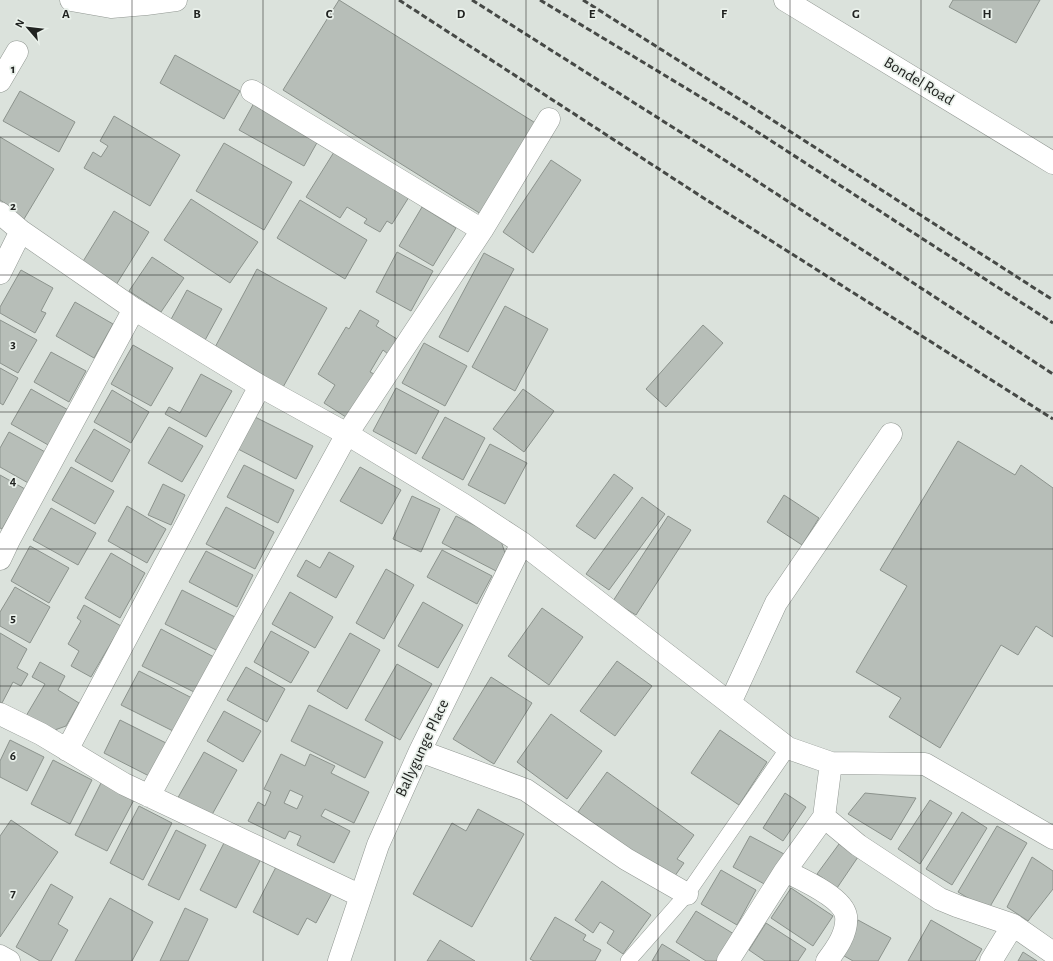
<svg xmlns="http://www.w3.org/2000/svg" width="1053" height="961" viewBox="0 0 1053 961" font-family="'Alegreya Sans',sans-serif">
<rect width="100%" height="100%" fill="#dbe2dc"/>
<path fill="#b7beb8" stroke="#8c938d" fill-rule="evenodd" d="M 339,0 L 537,124 L 481,214 L 283,90 Z
M 953,0 L 1040,0 L 1016,43 L 949,7 Z
M 175,55 L 240,91 L 224,119 L 160,83 Z
M 20,91 L 75,122 L 59,152 L 3,121 Z
M 254,103 L 319,139 L 304,166 L 239,130 Z
M 114,116 L 180,155 L 150,206 L 84,168 L 93,152 L 101,157 L 108,146 L 100,141 Z
M 0,137 L 54,169 L 24,219 L 7,209 L 9,206 L 0,200 Z
M 224,143 L 292,182 L 264,230 L 196,191 Z
M 334,152 L 409,197 L 392,224 L 387,221 L 380,232 L 364,223 L 367,219 L 347,207 L 340,218 L 306,197 Z
M 551,160 L 581,180 L 533,253 L 503,232 Z
M 191,199 L 258,242 L 230,283 L 164,240 Z
M 300,200 L 367,240 L 345,279 L 277,238 Z
M 422,207 L 456,228 L 433,266 L 399,246 Z
M 114,211 L 149,232 L 116,285 L 82,263 Z
M 397,252 L 433,271 L 411,311 L 376,292 Z
M 484,253 L 514,269 L 468,352 L 439,337 Z
M 152,257 L 184,278 L 161,312 L 129,291 Z
M 257,269 L 327,308 L 282,389 L 213,351 Z
M 21,270 L 53,288 L 41,311 L 46,313 L 35,333 L 0,313 L 0,307 Z
M 187,290 L 222,309 L 204,342 L 169,323 Z
M 75,302 L 113,324 L 94,358 L 56,336 Z
M 505,306 L 548,329 L 515,391 L 472,367 Z
M 360,310 L 379,321 L 376,326 L 397,339 L 388,354 L 383,350 L 370,372 L 376,375 L 349,419 L 324,403 L 335,385 L 318,374 L 346,327 L 349,329 Z
M 0,320 L 37,340 L 18,373 L 0,363 Z
M 703,325 L 723,343 L 666,407 L 646,389 Z
M 424,343 L 467,366 L 445,406 L 402,383 Z
M 133,345 L 173,368 L 151,406 L 111,384 Z
M 51,352 L 86,371 L 69,402 L 34,382 Z
M 0,368 L 18,378 L 3,405 L 0,403 Z
M 201,374 L 232,391 L 206,437 L 165,414 L 169,407 L 180,413 Z
M 396,388 L 439,411 L 416,454 L 373,431 Z
M 31,389 L 70,411 L 50,446 L 11,424 Z
M 523,389 L 554,411 L 524,452 L 493,429 Z
M 112,390 L 149,412 L 131,443 L 94,422 Z
M 255,417 L 313,446 L 296,479 L 238,449 Z
M 445,417 L 485,438 L 463,480 L 422,458 Z
M 169,427 L 203,446 L 182,482 L 148,463 Z
M 94,429 L 130,450 L 112,482 L 75,461 Z
M 9,432 L 47,453 L 30,484 L 0,467 L 0,448 Z
M 958,441 L 1015,475 L 1021,465 L 1053,488 L 1053,637 L 1036,626 L 1018,655 L 1001,645 L 940,748 L 889,717 L 901,698 L 856,672 L 907,586 L 880,570 Z
M 490,444 L 527,463 L 505,504 L 468,485 Z
M 244,465 L 294,490 L 278,523 L 227,497 Z
M 71,467 L 114,491 L 95,524 L 52,500 Z
M 360,467 L 401,490 L 382,524 L 340,501 Z
M 614,474 L 633,488 L 595,539 L 576,526 Z
M 0,475 L 25,489 L 2,529 L 0,528 Z
M 163,484 L 185,495 L 171,525 L 148,515 Z
M 784,495 L 819,518 L 802,545 L 767,522 Z
M 412,496 L 440,509 L 421,552 L 393,539 Z
M 642,497 L 665,514 L 609,590 L 586,574 Z
M 127,506 L 166,529 L 147,563 L 108,541 Z
M 226,507 L 274,532 L 255,569 L 206,544 Z
M 51,508 L 96,533 L 78,565 L 33,540 Z
M 456,516 L 500,538 L 505,553 L 496,571 L 442,543 Z
M 668,516 L 691,530 L 636,615 L 613,601 Z
M 30,546 L 69,568 L 49,603 L 11,581 Z
M 442,550 L 492,576 L 477,604 L 427,577 Z
M 206,551 L 253,575 L 237,607 L 189,582 Z
M 329,552 L 354,566 L 336,598 L 297,576 L 306,560 L 320,568 Z
M 111,553 L 145,573 L 120,618 L 85,598 Z
M 386,569 L 414,585 L 384,639 L 356,623 Z
M 15,587 L 50,607 L 30,643 L 0,626 L 0,612 Z
M 182,590 L 235,617 L 218,651 L 165,624 Z
M 290,592 L 333,617 L 315,648 L 272,624 Z
M 423,602 L 463,625 L 438,668 L 398,646 Z
M 84,605 L 121,626 L 91,677 L 71,666 L 79,651 L 68,644 L 81,621 L 77,618 Z
M 542,608 L 583,637 L 549,685 L 508,656 Z
M 161,629 L 214,657 L 196,693 L 142,666 Z
M 271,631 L 309,652 L 291,683 L 254,662 Z
M 0,633 L 27,649 L 17,668 L 28,674 L 21,686 L 13,682 L 2,703 L 0,702 Z
M 350,633 L 380,650 L 347,709 L 317,691 Z
M 617,661 L 652,686 L 615,736 L 580,711 Z
M 40,662 L 65,676 L 58,690 L 79,703 L 66,726 L 52,731 L 26,716 L 45,684 L 32,677 Z
M 397,664 L 432,684 L 400,740 L 365,720 Z
M 246,667 L 285,689 L 267,722 L 227,700 Z
M 139,671 L 194,699 L 177,733 L 121,705 Z
M 491,677 L 532,703 L 494,764 L 453,739 Z
M 309,705 L 383,742 L 365,778 L 291,741 Z
M 224,711 L 261,731 L 243,762 L 207,741 Z
M 551,714 L 602,751 L 567,799 L 517,762 Z
M 120,720 L 168,744 L 151,777 L 104,753 Z
M 720,730 L 767,762 L 739,805 L 691,773 Z
M 10,740 L 44,757 L 27,791 L 0,777 L 0,761 Z
M 204,752 L 237,770 L 209,820 L 176,801 Z
M 281,754 L 305,766 L 310,754 L 335,766 L 331,773 L 369,792 L 354,823 L 325,809 L 321,816 L 350,831 L 334,863 L 297,845 L 301,836 L 289,831 L 285,839 L 248,821 L 258,802 L 265,806 L 271,792 L 264,789 ZM 290,790 L 303,796 L 297,809 L 284,803 Z
M 53,760 L 92,780 L 70,824 L 31,804 Z
M 607,772 L 694,835 L 677,859 L 684,863 L 672,880 L 578,812 Z
M 103,779 L 136,796 L 107,851 L 75,835 Z
M 785,793 L 806,807 L 783,841 L 763,828 Z
M 865,793 L 916,798 L 891,840 L 848,814 Z
M 930,800 L 952,813 L 920,864 L 898,849 Z
M 139,806 L 172,823 L 143,880 L 110,863 Z
M 478,809 L 524,834 L 472,927 L 413,894 L 452,823 L 466,831 Z
M 962,812 L 987,828 L 952,885 L 926,869 Z
M 11,820 L 58,852 L 0,937 L 0,836 Z
M 997,826 L 1027,843 L 988,910 L 958,892 Z
M 176,830 L 206,845 L 179,900 L 148,885 Z
M 750,836 L 784,854 L 768,886 L 733,867 Z
M 227,837 L 263,855 L 236,908 L 200,890 Z
M 839,844 L 858,857 L 837,888 L 817,874 Z
M 1032,857 L 1053,871 L 1053,889 L 1028,921 L 1007,907 Z
M 277,865 L 332,893 L 316,923 L 307,918 L 298,935 L 253,912 Z
M 721,870 L 756,890 L 737,925 L 701,904 Z
M 602,881 L 651,915 L 623,954 L 607,943 L 614,931 L 600,922 L 593,933 L 575,920 Z
M 51,884 L 73,897 L 58,924 L 68,930 L 51,961 L 40,961 L 16,947 Z
M 791,888 L 833,916 L 813,946 L 771,918 Z
M 110,898 L 153,922 L 132,961 L 75,961 Z
M 185,908 L 208,919 L 188,961 L 160,961 Z
M 696,911 L 734,934 L 717,961 L 706,961 L 676,942 Z
M 555,917 L 586,935 L 583,940 L 601,950 L 595,961 L 534,961 L 530,959 Z
M 858,920 L 891,938 L 878,961 L 853,961 L 839,953 Z
M 931,920 L 982,949 L 975,961 L 908,961 Z
M 766,923 L 806,949 L 798,961 L 765,961 L 749,950 Z
M 440,940 L 475,961 L 427,961 Z
M 662,944 L 690,961 L 652,961 Z
M 1023,952 L 1037,961 L 1018,961 Z"/>
<g fill="none" stroke-linecap="round" stroke-linejoin="round">
<g stroke="#919792" stroke-width="16">
<path id="service" d="M 628,961 L 687,894 L 788,748"/>
</g>
<g stroke="#919792" stroke-width="23">
<path id="minor" d="M 785,0 L 1053,163
M 0,81 L 17,52
M 252,91 L 482,230
M 0,213 L 21,231 L 134,309 L 260,386 L 347,434 L 464,505 L 522,543 L 788,748 L 831,763 L 925,764 L 1053,838
M 0,273 L 21,231
M 0,559 L 9,540 L 134,309
M 730,703 L 776,603 L 891,434
M 0,714 L 41,734 L 124,784 L 361,896
M 67,750 L 260,386
M 420,751 L 526,790 L 626,859 L 687,894
M 831,763 L 824,817 L 858,845 L 940,899 L 957,906 L 1013,925 L 991,961
M 149,796 L 347,434 L 482,230 L 549,119
M 785,871 C 801,879 843,897 846,916 C 848,933 836,949 827,961
M 1013,925 L 1053,953
M 0,956 L 9,961
M 339,961 L 378,845 L 420,751 L 522,543
M 728,961 L 785,871 L 824,817"/>
</g>
<g stroke="#919792" stroke-width="23">
<path id="secondary" d="M 71,0 L 111,7 L 146,4 L 176,0"/>
</g>
<use href="#service" stroke="#fff" stroke-width="15"/>
<use href="#minor" stroke="#fff" stroke-width="22"/>
<use href="#secondary" stroke="#fff" stroke-width="22"/>
<path stroke="#464946" stroke-width="3" stroke-dasharray="6 3" stroke-linecap="butt" d="M 399,0 L 705,199 L 1053,419
M 472,0 L 726,161 L 1053,374
M 540,0 L 742,122 L 1053,323
M 583,0 L 752,107 L 1053,300"/>
</g>
<path fill="none" stroke="#212321" stroke-width="1" stroke-opacity="0.55" d="M 132,0 L 132,961M 263,0 L 263,961M 395,0 L 395,961M 526,0 L 526,961M 658,0 L 658,961M 790,0 L 790,961M 921,0 L 921,961M 0,137 L 1053,137M 0,275 L 1053,275M 0,412 L 1053,412M 0,549 L 1053,549M 0,686 L 1053,686M 0,824 L 1053,824"/>
<g text-anchor="middle" dominant-baseline="central" stroke-width="3.5" stroke-linejoin="round" paint-order="stroke">
<g font-size="16" fill="#212321" stroke="#e9f0ea">
<text transform="translate(919 81) rotate(31)">Bondel Road</text>
<text transform="translate(422 748) rotate(-65)">Ballygunge Place</text>
</g>
</g>
<g font-size="13" text-anchor="middle" font-weight="bold" fill="#212321" stroke="#e9f0ea" stroke-width="3.5" stroke-linejoin="round" paint-order="stroke">
<text x="66" y="18">A</text>
<text x="197" y="18">B</text>
<text x="329" y="18">C</text>
<text x="461" y="18">D</text>
<text x="592" y="18">E</text>
<text x="724" y="18">F</text>
<text x="856" y="18">G</text>
<text x="987" y="18">H</text>
<text x="13" y="73">1</text>
<text x="13" y="210">2</text>
<text x="13" y="348">3</text>
<text x="13" y="485">4</text>
<text x="13" y="622">5</text>
<text x="13" y="760">6</text>
<text x="13" y="897">7</text>
</g>
<g transform="translate(28 28) rotate(298)" stroke="#e9f0ea" stroke-width="3" paint-order="stroke">
<path d="M0-3L7 15L0 10L-7 15Z" fill="#212321"/>
<text y="-6" font-size="11" font-weight="bold" text-anchor="middle" fill="#212321">N</text>
</g>
</svg>
